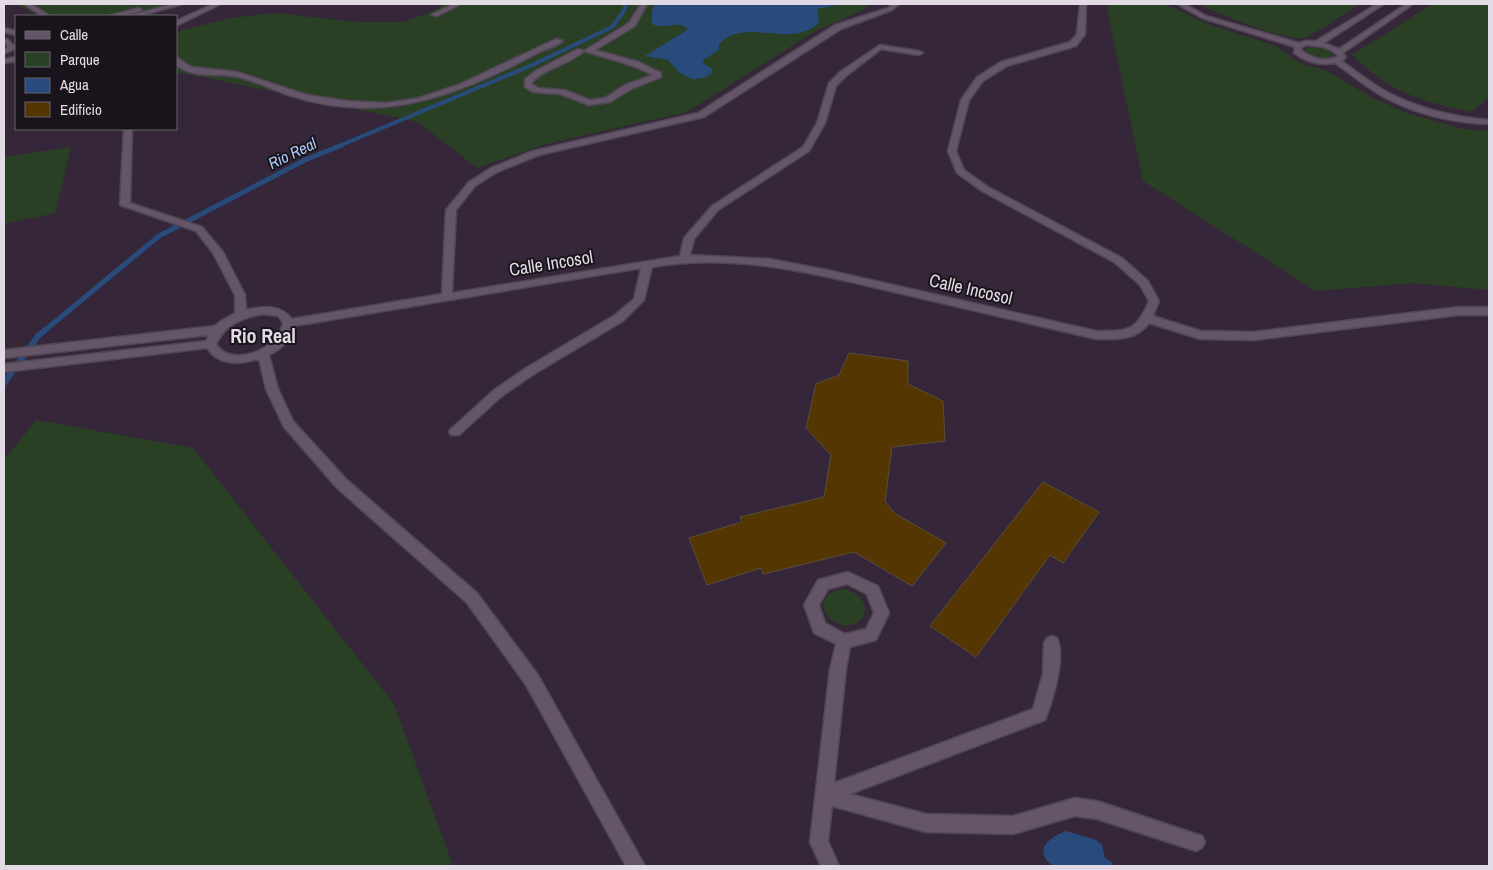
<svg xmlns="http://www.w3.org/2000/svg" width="1493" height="870" viewBox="0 0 1493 870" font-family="'Archivo Narrow',sans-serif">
<rect width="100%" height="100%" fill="#352739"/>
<path fill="#294024" d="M 16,4 L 180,4 L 119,16 L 39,16 Z
M 441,4 L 869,4 L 862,11 L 817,30 L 687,112 L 546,144 L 477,168 L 418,122 L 189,74 L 176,74 L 176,33 L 183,30 L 231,18 L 277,13 L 354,22 L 404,22 L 440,8 Z
M 1106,4 L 1164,4 L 1208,24 L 1276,46 L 1300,63 L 1325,70 L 1375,99 L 1410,114 L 1463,129 L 1489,131 L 1489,290 L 1411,283 L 1316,291 L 1143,181 Z
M 1198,4 L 1360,4 C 1350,10 1312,36 1304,38 C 1284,41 1217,13 1198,4 Z
M 1432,4 L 1489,4 L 1489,97 L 1472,112 C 1422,102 1389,92 1352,55 Z
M 1311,46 L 1328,50 L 1334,56 C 1325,61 1310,58 1304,50 Z
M 71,147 L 55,213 L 4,224 L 4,157 Z
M 36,420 L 193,448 L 394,704 L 453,866 L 4,866 L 4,460 Z
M 844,589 C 870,595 874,623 845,626 C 819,620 814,592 844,589 Z"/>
<path fill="#284b7c" d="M 655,4 L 843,4 L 817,9 L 819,23 C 789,50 747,16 719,44 L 719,50 L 703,60 L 703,63 L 712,69 L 712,73 L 704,78 L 692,79 L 680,73 L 668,60 L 645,56 L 687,30 L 686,27 C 675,21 664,30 652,24 L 652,11 Z
M 1066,831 L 1096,840 L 1102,845 L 1105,858 L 1112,862 L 1113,866 L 1053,866 C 1032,851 1049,837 1066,831 Z"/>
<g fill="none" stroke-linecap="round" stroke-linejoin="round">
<path stroke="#284b7c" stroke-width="4" d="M 339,146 L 530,66 L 612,27 L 624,11 L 626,4"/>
<path stroke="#284b7c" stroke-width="5" d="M 44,331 L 159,236 L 305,160 L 342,145"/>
<path stroke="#284b7c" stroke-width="6" d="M 4,383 L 38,336 L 45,330"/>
</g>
<path fill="#533602" stroke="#5c4d3a" d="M 849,353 L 908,361 L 908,384 L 943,401 L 945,441 L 892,447 L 885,501 L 894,513 L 946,543 L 912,586 L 854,552 L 763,574 L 761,568 L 707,585 L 689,538 L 742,522 L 740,517 L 824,497 L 831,455 L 806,428 L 816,384 L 839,375 Z
M 1043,482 L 1099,512 L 1063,563 L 1050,555 L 976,657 L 930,626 Z"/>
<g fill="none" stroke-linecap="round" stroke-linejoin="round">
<g stroke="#4f4553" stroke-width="3">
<path id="minor" d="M 24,4 L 31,4 L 50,16 L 42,16 Z
M 173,4 L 183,4 L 139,16 L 128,16 Z
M 213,4 L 221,4 L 176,26 L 176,21 Z
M 453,4 L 461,4 L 437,16 L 431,15 Z
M 641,4 L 647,4 L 635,26 L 595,50 L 639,62 L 661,73 L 661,77 L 631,89 L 610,102 L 589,105 L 560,94 L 533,92 L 525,87 L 525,79 L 537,70 L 578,49 L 584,51 L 629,23 ZM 584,51 L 633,66 L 653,75 L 625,85 L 605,98 L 590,100 L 564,90 L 538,88 L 532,84 L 532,82 C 547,67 569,65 584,51 Z
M 892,4 L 899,4 L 892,10 L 841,29 L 704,117 L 539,155 L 497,172 L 475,186 L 456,210 L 452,293 L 680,256 L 684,238 L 712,206 L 803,147 L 817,123 L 829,83 L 840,72 L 880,45 L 919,51 L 923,53 L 919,55 L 881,49 L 846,76 L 836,86 L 825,123 L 809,151 L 718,210 L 694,239 L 690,255 L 770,259 L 827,270 L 1096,331 C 1128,331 1136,332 1149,301 L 1140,285 L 1114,262 L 982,191 L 957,173 L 948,151 L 961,100 L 977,77 L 1001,62 L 1070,42 L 1077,34 L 1080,4 L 1086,4 L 1085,34 L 1076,46 L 1007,66 L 983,81 L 969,100 L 956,151 L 964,170 L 988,187 L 1122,258 L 1148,281 L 1159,301 L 1153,316 L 1201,331 L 1254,332 L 1459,307 L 1489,307 L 1489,315 L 1459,315 L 1254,340 L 1200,339 L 1149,323 C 1136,341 1116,339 1096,339 C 1032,324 967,309 903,294 C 820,275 737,252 652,267 L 644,300 L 623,321 L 534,374 L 502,396 L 459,435 L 451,435 L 449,432 L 451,429 L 494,390 L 526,368 L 615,315 L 634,299 L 641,268 L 294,326 C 292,340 281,349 269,355 L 278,389 L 293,421 L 347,480 L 477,593 L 538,675 L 645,866 L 626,866 L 526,685 L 467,603 L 337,488 L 284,427 L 266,389 L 259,359 C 240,364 219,367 207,348 L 4,372 L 4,364 L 206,341 L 209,335 L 4,358 L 4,350 L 215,326 L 221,321 L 235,313 L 235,295 L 213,253 L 196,231 L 120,205 L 124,129 L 132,129 L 130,203 L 202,227 L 223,252 L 245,295 L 246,310 C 263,306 280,304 292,319 L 442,294 L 446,210 L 469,182 L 491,168 L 533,151 L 698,113 L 835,25 L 888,8 ZM 263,314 L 278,316 L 283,323 C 279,349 232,369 216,344 C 226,324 242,318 263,314 Z
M 1177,4 L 1185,4 L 1206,16 L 1299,43 L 1306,41 L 1316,41 L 1377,4 L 1384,4 L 1324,43 L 1339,49 L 1406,4 L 1413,4 L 1343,53 L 1346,57 L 1342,61 C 1357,72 1372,84 1389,93 C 1420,109 1455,117 1489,120 L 1489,124 C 1453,123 1414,114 1382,96 C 1366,87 1351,74 1335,63 C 1321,66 1306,62 1294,53 L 1295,47 L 1202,18 ZM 1307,45 C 1319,46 1330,47 1338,56 C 1326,63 1311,58 1301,50 L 1302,47 Z
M 139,8 L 141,9 L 141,11 L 120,16 L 108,16 Z
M 4,28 L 16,31 L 16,35 L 4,32 Z
M 7,39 L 16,48 L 4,54 L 4,49 L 8,47 L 4,40 Z
M 556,39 L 563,41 C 557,46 549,48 542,51 C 528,58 513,66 498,73 C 427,106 365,120 288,95 C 271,89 256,81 238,77 C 219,72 191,80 176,64 L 176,57 L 191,67 L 237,72 L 307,95 L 347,101 L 387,103 L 419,98 L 458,85 Z
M 16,57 L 16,61 L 4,63 L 4,59 Z
M 848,572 L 878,586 L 889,613 L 876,640 L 850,647 L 846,669 L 834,783 L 1033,709 L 1043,674 L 1044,643 L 1047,638 L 1052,636 L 1057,638 C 1066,658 1053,700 1045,720 L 850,794 L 926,814 L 1013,816 L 1075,798 L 1097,801 L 1202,836 L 1205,842 L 1202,848 L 1196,851 L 1097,819 L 1075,816 L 1013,834 L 926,832 L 832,806 L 828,841 L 839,866 L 821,866 L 810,842 L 830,669 L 836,644 L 814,633 L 804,605 L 818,580 ZM 847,584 L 867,594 L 874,613 L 866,629 L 845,634 L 825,623 L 819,605 L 828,589 Z"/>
</g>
<use href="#minor" fill="#645568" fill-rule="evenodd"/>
</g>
<g text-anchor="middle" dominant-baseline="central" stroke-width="4" stroke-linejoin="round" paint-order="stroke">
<g font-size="16" font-style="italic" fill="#aacbf8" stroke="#19131b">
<text transform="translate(292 153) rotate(-26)">Rio Real</text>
</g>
<g font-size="18" fill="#e2dae5" stroke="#19131b">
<text transform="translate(551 263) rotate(-9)">Calle Incosol</text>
<text transform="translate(971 289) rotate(13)">Calle Incosol</text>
</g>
<g font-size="20" font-weight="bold" fill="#e2dae5" stroke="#19131b">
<text x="263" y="335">Rio Real</text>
</g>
</g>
<rect width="1493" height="870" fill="none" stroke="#e2dae5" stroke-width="10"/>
<rect x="15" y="15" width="162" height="115" fill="#19131b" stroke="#69636c"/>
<rect x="25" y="31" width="25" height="8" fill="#645568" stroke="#69636c"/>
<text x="60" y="40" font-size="15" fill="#e2dae5">Calle</text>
<rect x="25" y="52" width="25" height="15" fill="#294024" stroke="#69636c"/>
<text x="60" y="65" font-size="15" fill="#e2dae5">Parque</text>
<rect x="25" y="78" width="25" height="15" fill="#284b7c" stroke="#69636c"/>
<text x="60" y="90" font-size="15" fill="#e2dae5">Agua</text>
<rect x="25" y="102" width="25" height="15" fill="#533602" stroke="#69636c"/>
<text x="60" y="115" font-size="15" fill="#e2dae5">Edificio</text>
</svg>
